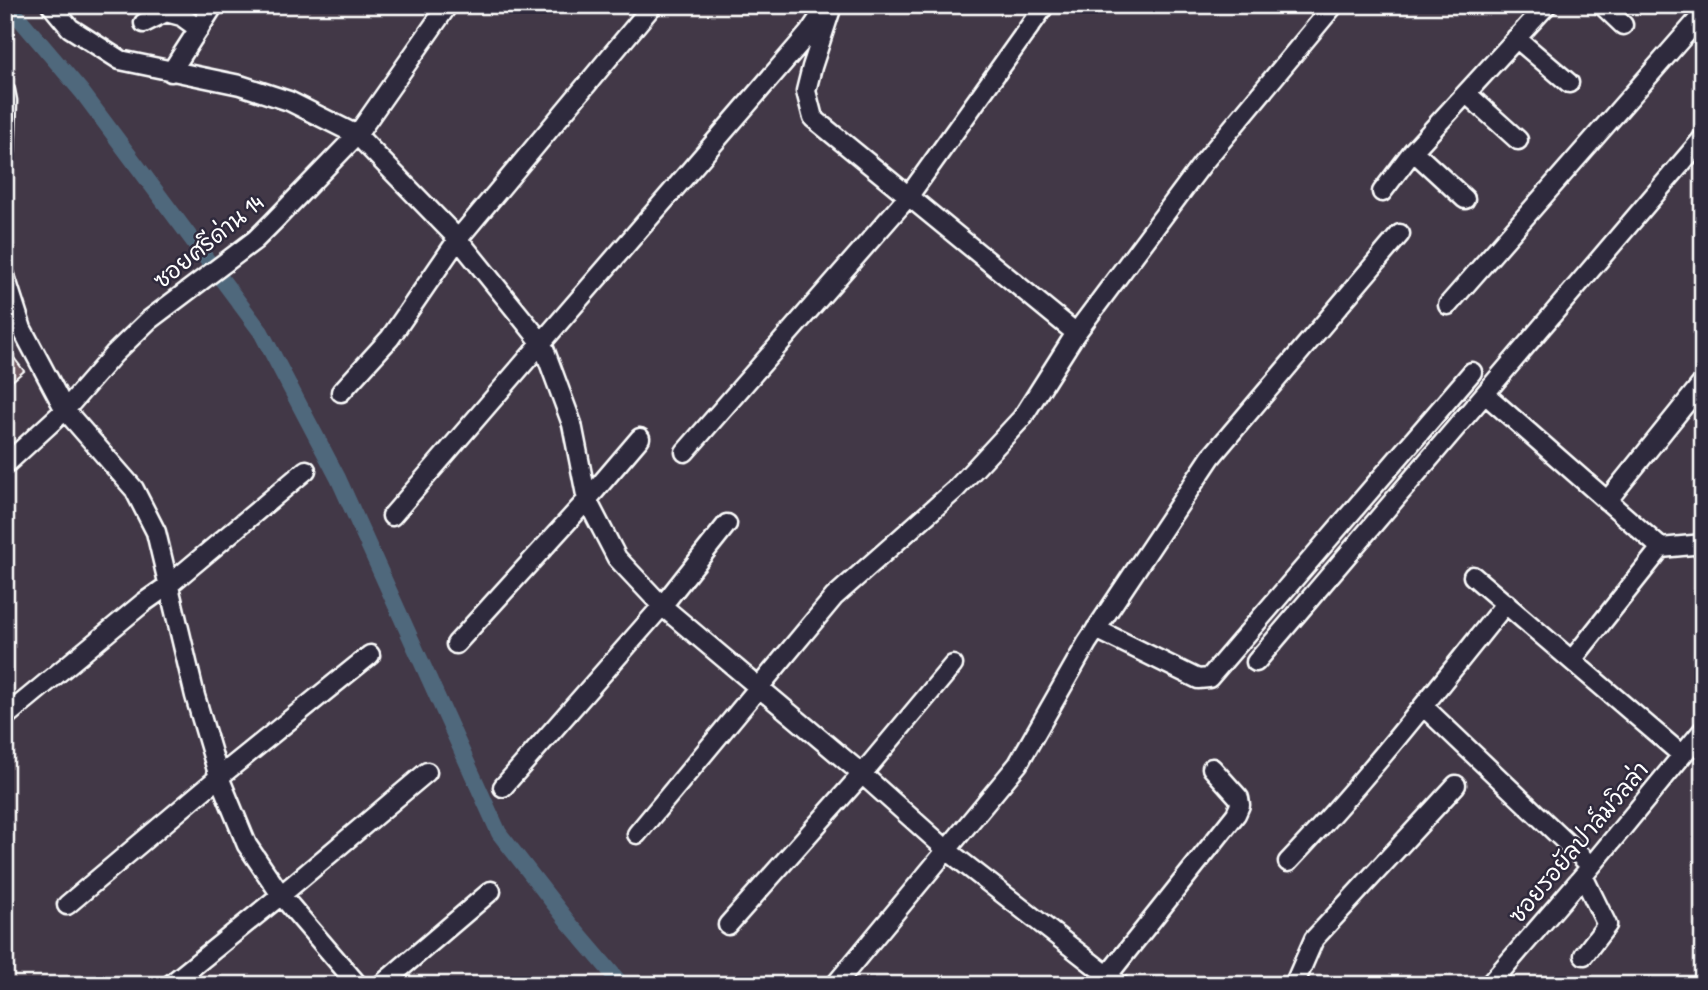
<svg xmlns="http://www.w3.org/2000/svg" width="1708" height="990" viewBox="0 0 1708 990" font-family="'Patrick Hand','Playpen Sans Thai',sans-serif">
<rect width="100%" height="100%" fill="#423847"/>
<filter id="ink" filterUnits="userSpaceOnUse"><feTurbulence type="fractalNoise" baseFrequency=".0143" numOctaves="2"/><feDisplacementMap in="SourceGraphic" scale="14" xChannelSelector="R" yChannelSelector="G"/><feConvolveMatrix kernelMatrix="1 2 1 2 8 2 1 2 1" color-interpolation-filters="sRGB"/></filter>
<g filter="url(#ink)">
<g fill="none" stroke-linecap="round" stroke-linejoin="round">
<path stroke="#50677b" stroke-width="16" d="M 8,5 L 82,92 L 261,332 L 338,478 L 499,833 L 569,923 L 622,985"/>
</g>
<path fill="#6e575e" stroke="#fff" stroke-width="2" d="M 5,346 L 24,371 L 5,387 Z"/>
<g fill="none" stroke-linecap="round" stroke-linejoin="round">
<g stroke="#fff" stroke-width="23">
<path id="street" d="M 51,5 L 70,28 L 120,60 L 240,85 L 289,101 L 357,135 L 458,239 L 542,343 L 572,424 L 587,500 L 617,558 L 662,606 L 862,774 L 948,851 L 1120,985
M 1602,5 L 1623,25
M 830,12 L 812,67 L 806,91 L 813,118 L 1076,333
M 144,23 L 166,12 L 181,16 L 199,29
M 1516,38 L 1569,83
M 171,72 L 214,5
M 5,91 L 7,101 L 5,151
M 1467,94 L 1518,140
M 1413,151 L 1465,199
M 1382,192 L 1413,151 L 1547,5
M 5,276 L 22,329 L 65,410 L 134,489 L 156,532 L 195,696 L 219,777 L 247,845 L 281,895 L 358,985
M 1448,305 L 1703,14
M 341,392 L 390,338 L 458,239 L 653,5
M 1485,394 L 1661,548 L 1703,544
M 685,452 L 908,197 L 1045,5
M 5,465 L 65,410 L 114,354 L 149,320 L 255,240 L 273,222 L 357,135 L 448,5
M 1607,501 L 1703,382
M 392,516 L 808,34 L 828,5
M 1473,576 L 1682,755
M 1096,629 L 1198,679 L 1209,678 L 1472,372
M 456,644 L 587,500 L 640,438
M 1572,660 L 1661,548
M 1256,662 L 1703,138
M 1423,706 L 1591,866
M 5,717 L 143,603 L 170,584 L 306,470
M 503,787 L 662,606 L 727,524
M 637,834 L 834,597 L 955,490 L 1022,418 L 1076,333 L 1203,163 L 1334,5
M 1288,862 C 1366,780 1435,691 1506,603
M 1583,876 L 1607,925 L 1584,955
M 67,905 L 219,777 L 370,655
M 728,925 L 862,774 L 953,665
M 170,985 L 281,895 L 427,772
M 381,985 L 491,891
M 835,985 L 1018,764 L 1087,643 L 1211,457 L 1400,234
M 1100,985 L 1236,814 L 1240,805 L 1239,798 L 1212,768
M 1294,985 L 1314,939 L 1456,785
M 1489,985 L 1583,876 L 1703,730"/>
</g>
<use href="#street" stroke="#2f2a3d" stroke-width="18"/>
</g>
</g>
<g text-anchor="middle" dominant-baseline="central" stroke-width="5" stroke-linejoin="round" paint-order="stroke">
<g font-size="23" fill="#fff" stroke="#2f2a3d">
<text transform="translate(208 241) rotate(-39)">ซอยศรีด่าน 14</text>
<text transform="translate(1578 842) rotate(-50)">ซอยรอยัลปาล์มวิลล่า</text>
</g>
</g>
<rect width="1708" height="990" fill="none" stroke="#2f2a3d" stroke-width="28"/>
<rect x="14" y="14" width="1680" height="962" fill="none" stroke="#fff" stroke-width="2.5" filter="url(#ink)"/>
</svg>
